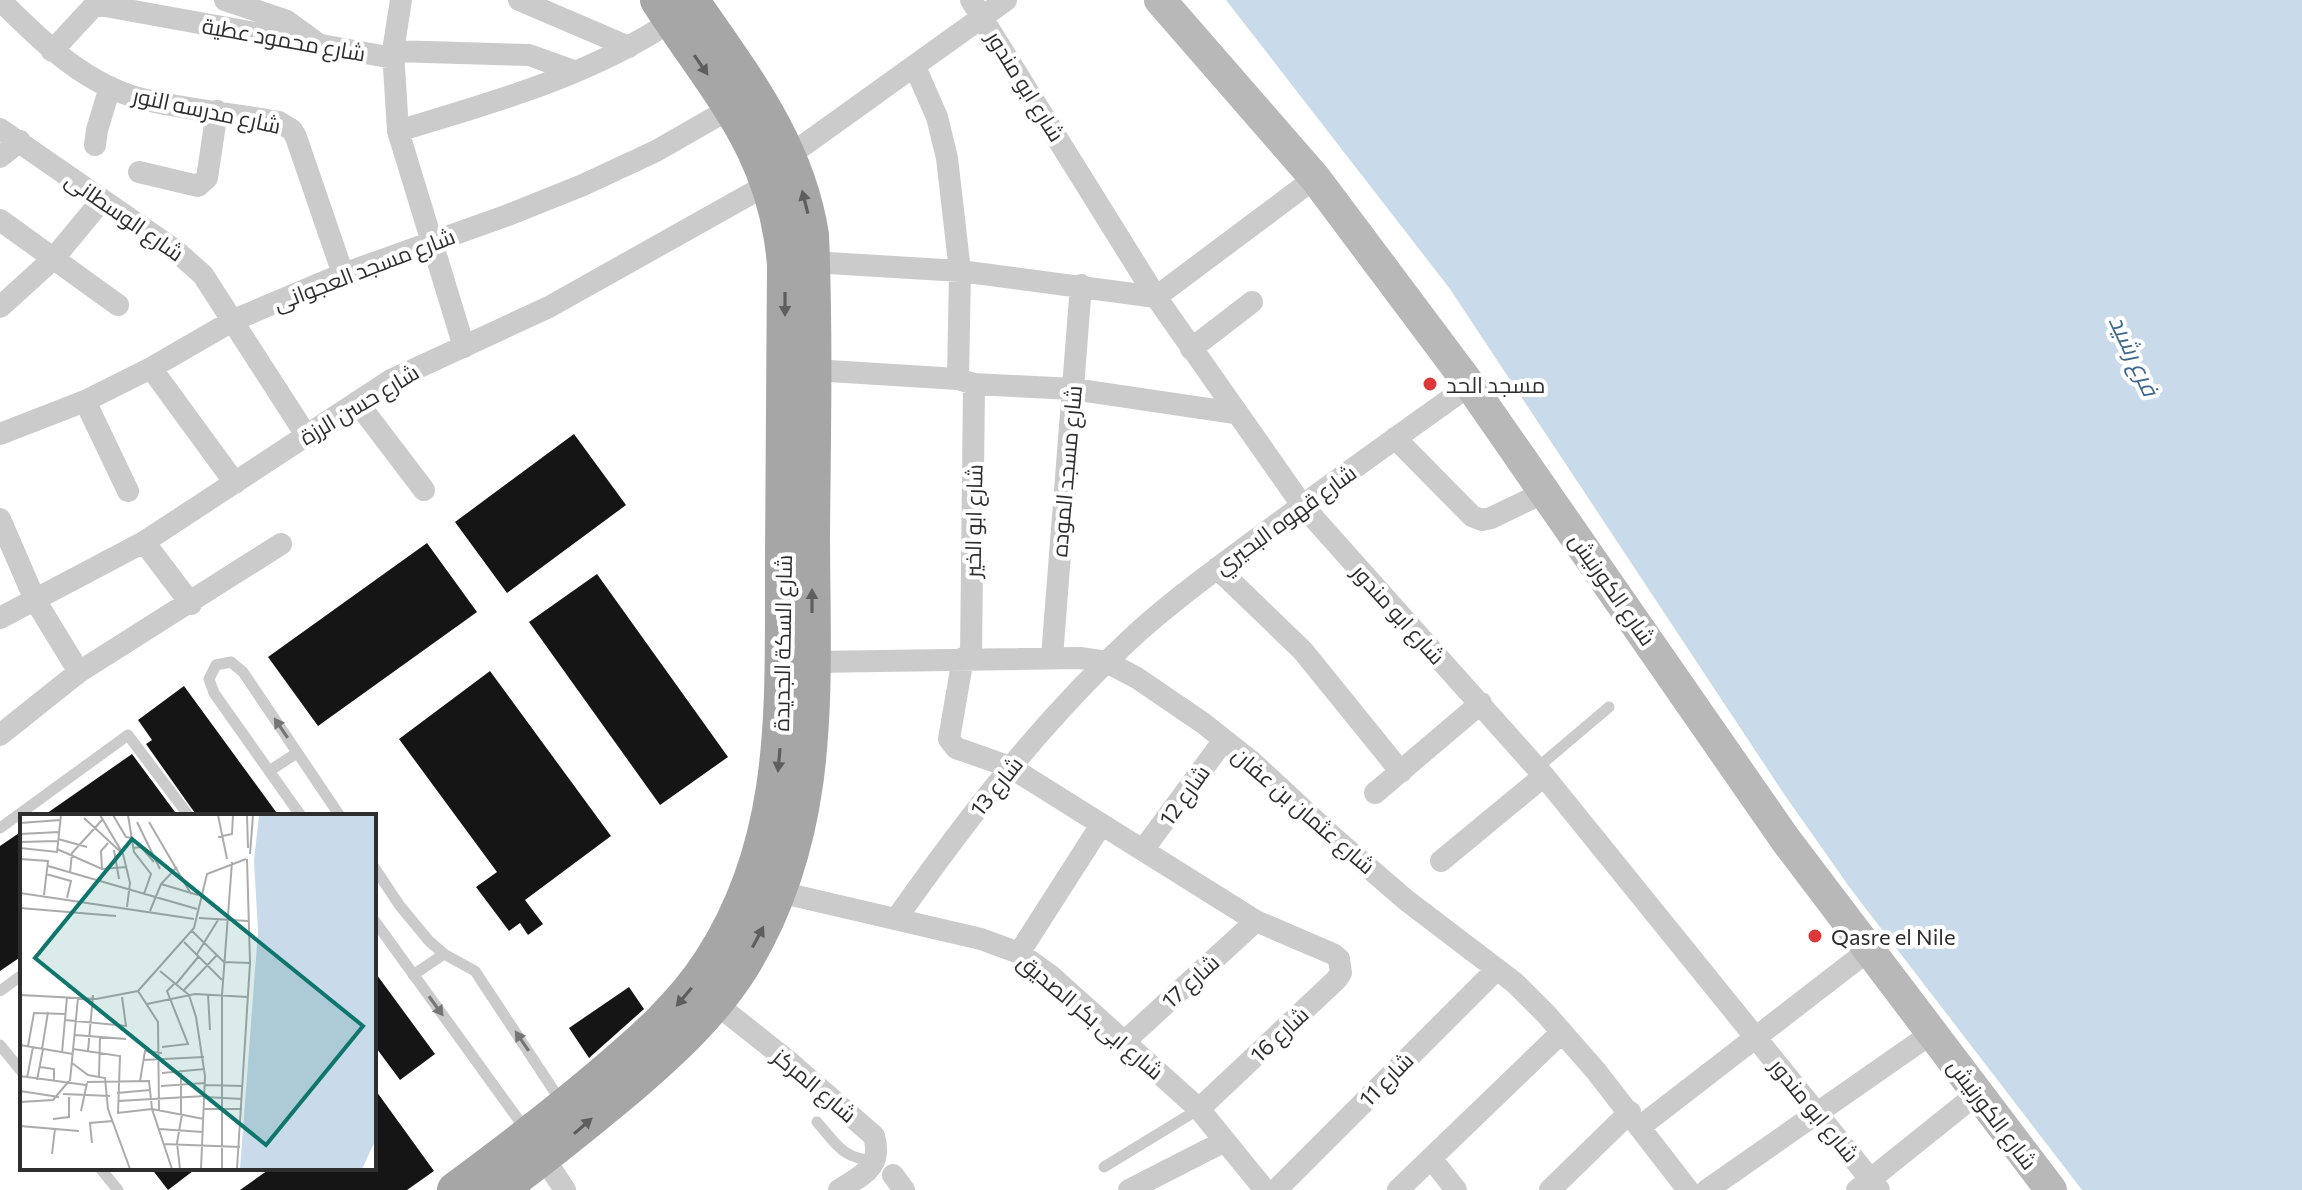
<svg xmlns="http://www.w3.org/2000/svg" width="2302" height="1190" viewBox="0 0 2302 1190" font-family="Commissioner,Cairo,sans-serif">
<rect width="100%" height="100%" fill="#fff"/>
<path fill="#c9daea" d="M 1226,0 L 2302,0 L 2302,1190 L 2082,1190 L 1850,888 L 1784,794 L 1450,289 Z"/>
<path fill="#151515" d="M 574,434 L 626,505 L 507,593 L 455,522 Z
M 427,543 L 477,612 L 318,726 L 268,657 Z
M 597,574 L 728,757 L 660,805 L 529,622 Z
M 490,671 L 611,836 L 525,900 L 543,924 L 528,935 L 520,923 L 509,931 L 476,887 L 497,872 L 399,739 Z
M 184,686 L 279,816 L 197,816 L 146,744 L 152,740 L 138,720 Z
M 132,754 L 178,816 L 43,816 Z
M 22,831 L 22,956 L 0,971 L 0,846 Z
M 374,971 L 435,1054 L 400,1080 L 374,1045 Z
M 629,987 L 644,1009 L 589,1058 L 569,1028 Z
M 374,1088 L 434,1171 L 407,1190 L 240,1190 L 271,1168 L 374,1168 Z
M 151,1168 L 197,1168 L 168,1190 Z"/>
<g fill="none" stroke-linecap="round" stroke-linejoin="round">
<path stroke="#cbcbcb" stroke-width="11" d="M 1537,768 L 1609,707
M 269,771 L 297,753
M 301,816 L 214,693 L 209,679 L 216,665 L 231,662 L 243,672 L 340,816
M 0,828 L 128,735 L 189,816
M 374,867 L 400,906 L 429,941 L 444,954 L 475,971 L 562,1103
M 374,920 L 526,1130
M 413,975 L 444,954
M 0,991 L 22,975
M 0,1045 L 22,1072
M 817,1122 C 838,1146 842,1158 875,1161
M 1104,1167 L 1199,1109
M 100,1168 L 118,1190"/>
<path stroke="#cbcbcb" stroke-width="22" d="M 0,0 C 42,42 86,86 146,100 C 189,110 235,114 279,122 L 292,130 L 296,137 L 343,274
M 225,0 L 287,21 L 317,43
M 401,0 L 393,51 L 398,131 L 464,347
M 519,0 L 629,47
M 971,0 L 1156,297 L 1302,505 L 1544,776 L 1879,1190
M 52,51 L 92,8 L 100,5 L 393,58
M 393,51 L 529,55 L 574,71
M 915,67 L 937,117 L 947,158 L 960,271 L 958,379
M 0,129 L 175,250 L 203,275 L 306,435
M 398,131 C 491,103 590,76 671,21
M 95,145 L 97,130 L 110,87
M 790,155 L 1006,0
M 0,157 L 20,141
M 139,172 L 198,186 L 207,178 L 217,111
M 0,220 L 118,305
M 812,262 L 960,271 L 1156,297 L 1315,178
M 0,307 L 54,258 L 102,200
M 1191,349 L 1252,302
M 151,368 L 235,483
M 813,370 L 958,379 L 974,384 L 1073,389 L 1235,413
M 85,401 L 128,491
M 357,402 L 424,490
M 0,434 L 85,401 L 151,368 L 234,320 L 343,274 L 508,215 L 583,185 L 656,151 L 731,108
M 1395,438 L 1472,516 L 1482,520 L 1491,518 L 1545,492
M 0,519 L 35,600 L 79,672
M 144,542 L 191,604
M 1217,568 L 1303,651 L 1401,772
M 0,618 L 144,542 L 391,380 L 549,307 L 770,183
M 1052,657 L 1081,285
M 963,658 L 949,739 L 956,748 L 1010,767 L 1256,921 L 1333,954 L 1339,959 L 1341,973 L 1336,980 L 1199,1109
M 971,658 L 974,384
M 812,662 L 1080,658 L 1107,662 L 1137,678 L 1203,723 L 1251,761 L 1333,837 L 1406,900 L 1515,983 L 1546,1014 L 1596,1071 L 1688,1190
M 0,735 L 79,672 L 281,544
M 1375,793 L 1481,703
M 1143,850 L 1224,740
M 1441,861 L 1544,776
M 779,892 L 981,939 L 1019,953 L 1051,976 L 1199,1109 L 1265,1190
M 896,919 C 968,817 1045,717 1138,632 C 1181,594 1227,561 1273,527 C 1338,479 1404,432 1470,385
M 1019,953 L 1101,825
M 715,1003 L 787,1060 L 874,1136 C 883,1168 862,1175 839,1190
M 1124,1042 L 1256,921
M 1641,1126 L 1869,950
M 536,1146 L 565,1190
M 1431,1158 L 1456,1190
M 893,1175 L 904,1190
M 1129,1190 L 1225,1141
M 1276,1190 L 1497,969
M 1398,1190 L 1562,1032
M 1550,1190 L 1630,1112
M 1707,1190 L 1932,1033
M 1857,1190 L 1978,1093"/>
<path stroke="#b8b8b8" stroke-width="32" d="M 1160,0 L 1315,178 L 1470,385 L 1785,839 L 2051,1190"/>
<path stroke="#a6a6a6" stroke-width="36" d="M 455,1190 C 505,1153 555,1115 603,1074 C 643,1040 682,1006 711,961 C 792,836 782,699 783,556 C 784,459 785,362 785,265 C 776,149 717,92 658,0
M 499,1190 C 543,1158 585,1124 627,1089 C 670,1052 712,1014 742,966 C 826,828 812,686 812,531 C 813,432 815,333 811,235 C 797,144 742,74 691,0"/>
</g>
<defs><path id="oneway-solid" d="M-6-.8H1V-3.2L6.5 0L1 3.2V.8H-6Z" transform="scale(2)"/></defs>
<g fill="#5e5e5e">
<use href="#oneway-solid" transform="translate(701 65) rotate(55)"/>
<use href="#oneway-solid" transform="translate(805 202) rotate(-104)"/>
<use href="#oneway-solid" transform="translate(785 304) rotate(90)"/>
<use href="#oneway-solid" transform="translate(812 601) rotate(-90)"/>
<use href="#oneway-solid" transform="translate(779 760) rotate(95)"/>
<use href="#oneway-solid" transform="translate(758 937) rotate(-62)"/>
<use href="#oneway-solid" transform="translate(684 997) rotate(130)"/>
<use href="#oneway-solid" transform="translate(583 1126) rotate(-41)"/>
</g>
<g fill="#757575">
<use href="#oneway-solid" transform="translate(281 728) rotate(-124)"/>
<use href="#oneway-solid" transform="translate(436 1006) rotate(54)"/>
<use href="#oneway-solid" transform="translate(522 1041) rotate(-124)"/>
</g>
<g fill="#dd3737" stroke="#fff" stroke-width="3">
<circle cx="1430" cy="384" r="8"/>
<circle cx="1815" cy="936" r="8"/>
</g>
<g text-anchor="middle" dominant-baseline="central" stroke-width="8" stroke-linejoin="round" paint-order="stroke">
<g font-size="22" fill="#2e2e2e" stroke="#fff">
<text transform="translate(284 39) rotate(10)">شارع محمود عطية</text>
<text transform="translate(1026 86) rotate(58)">شارع ابو مندور</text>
<text transform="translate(207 110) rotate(12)">شارع مدرسه النور</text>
<text transform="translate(125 216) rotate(35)">شارع الوسطانى</text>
<text transform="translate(364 269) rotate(-21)">شارع مسجد العجوانى</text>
<text transform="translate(359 404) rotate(-31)">شارع حسن الرزة</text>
<text transform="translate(1066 471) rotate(-85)">شارع مسجد الموده</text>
<text transform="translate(1285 519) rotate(-36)">شارع قهوه البحيري</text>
<text transform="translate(973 521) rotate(-89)">شارع ابو الخير</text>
<text transform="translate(1613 589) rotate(55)">شارع الكورنيش</text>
<text transform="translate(1399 614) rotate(48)">شارع ابو مندور</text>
<text transform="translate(782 643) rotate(-89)">شارع السكة الجديدة</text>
<text transform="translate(996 786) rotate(-51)">شارع 13</text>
<text transform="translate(1184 795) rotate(-54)">شارع 12</text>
<text transform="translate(1304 810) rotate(41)">شارع عثمان بن عفان</text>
<text transform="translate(1190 981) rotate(-42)">شارع 17</text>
<text transform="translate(1091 1016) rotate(40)">شارع ابى بكر الصديق</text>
<text transform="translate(1279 1034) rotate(-43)">شارع 16</text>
<text transform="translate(1386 1079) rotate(-45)">شارع 11</text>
<text transform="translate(815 1085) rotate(40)">شارع المركز</text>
<text transform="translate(1815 1110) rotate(51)">شارع ابو مندور</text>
<text transform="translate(1993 1114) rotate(53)">شارع الكورنيش</text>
</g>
<g font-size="22" fill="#2e2e2e" stroke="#fff" text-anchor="start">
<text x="1446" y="384">مسجد الحد</text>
<text x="1831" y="936">Qasre el Nile</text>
</g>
<g font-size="24" font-style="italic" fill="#3f698c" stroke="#fff">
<text transform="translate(2135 355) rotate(65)">فرع رشيد</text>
</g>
</g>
<g transform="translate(20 814)">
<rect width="356" height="356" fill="#fff"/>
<path d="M 239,1 L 356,1 L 356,325 L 342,355 L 220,355 L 238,117 L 234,47 Z" fill="#c9daea"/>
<path fill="none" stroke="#ababab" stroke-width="2" d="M 80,1 L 103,40 L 110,69 L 107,93M 93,1 L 106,23 L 112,24M 108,1 L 114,38 L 131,60 L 124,80M 198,1 L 207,45M 227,1 L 228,34M 64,4 L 103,40M 117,8 L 140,55M 129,8 L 171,80M 0,9 L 40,6M 0,20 L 39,18M 198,23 L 212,20 L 213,1M 38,25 L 67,33M 0,28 L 38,27M 0,34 L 37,38 L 41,1M 113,34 L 121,33 L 134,48M 37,35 L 82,55 L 106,53M 94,36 L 99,65M 230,40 L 233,1M 0,45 L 28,47 L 24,81M 28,52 L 177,95M 82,55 L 81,37 L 88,29M 50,59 L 52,39 L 83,5M 26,60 L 51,67 L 47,84M 141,70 L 178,81M 0,79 L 174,105M 0,94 L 96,102M 130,97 L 141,70 L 157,53M 179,104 L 228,107M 172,117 L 204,148 L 230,149M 164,128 L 202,166M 177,140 L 198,106M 140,157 L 169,181 L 176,203 L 185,262 L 181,355M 156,170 L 179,142M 164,176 L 197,141M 118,177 L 138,208 L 139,296M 188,180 L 190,216M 0,181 L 76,185 L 118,177 L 174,114 L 187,60 L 226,45M 127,190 L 175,180 L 228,183M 45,206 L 106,212 L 102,183M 55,221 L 106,225M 0,231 L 53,240M 8,232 L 14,199 L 46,200M 142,233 L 168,230 L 147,177 L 155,169M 22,235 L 28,198M 53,235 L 100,242 L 98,299M 68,237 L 73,181M 42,239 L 47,183M 123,246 L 184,243M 52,249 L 68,261 L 85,264 L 88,295 L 110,355M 20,253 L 34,255 L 34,267M 142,259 L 185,255M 0,262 L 66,271M 79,263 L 80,223M 7,264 L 13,233M 17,266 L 23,235M 50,267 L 58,184M 120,267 L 125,237 L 142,239M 129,267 L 132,295 L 152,355M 67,268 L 130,267M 185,271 L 222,272M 141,272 L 185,269M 0,277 L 39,283M 97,279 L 130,276M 43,280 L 90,282M 185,283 L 222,285M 98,287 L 185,282M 0,288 L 33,286 L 49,267M 184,295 L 222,295M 61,297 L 67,269M 97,299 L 132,295 L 184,305M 161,300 L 161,257M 33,305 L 49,303 L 49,283M 0,312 L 59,317M 139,315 L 183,318M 72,329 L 70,309 L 93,307M 143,330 L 220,333M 32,340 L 35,315M 160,355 L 157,329 L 162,300M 202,355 L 202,181 L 212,48M 217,355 L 230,149 L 227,45"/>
<path fill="#0f766e" fill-opacity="0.15" stroke="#0f766e" stroke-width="4" d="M 112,25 L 343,212 L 246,331 L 15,144 Z"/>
<rect width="356" height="356" fill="none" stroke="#2e2e2e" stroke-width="4"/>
</g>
</svg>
